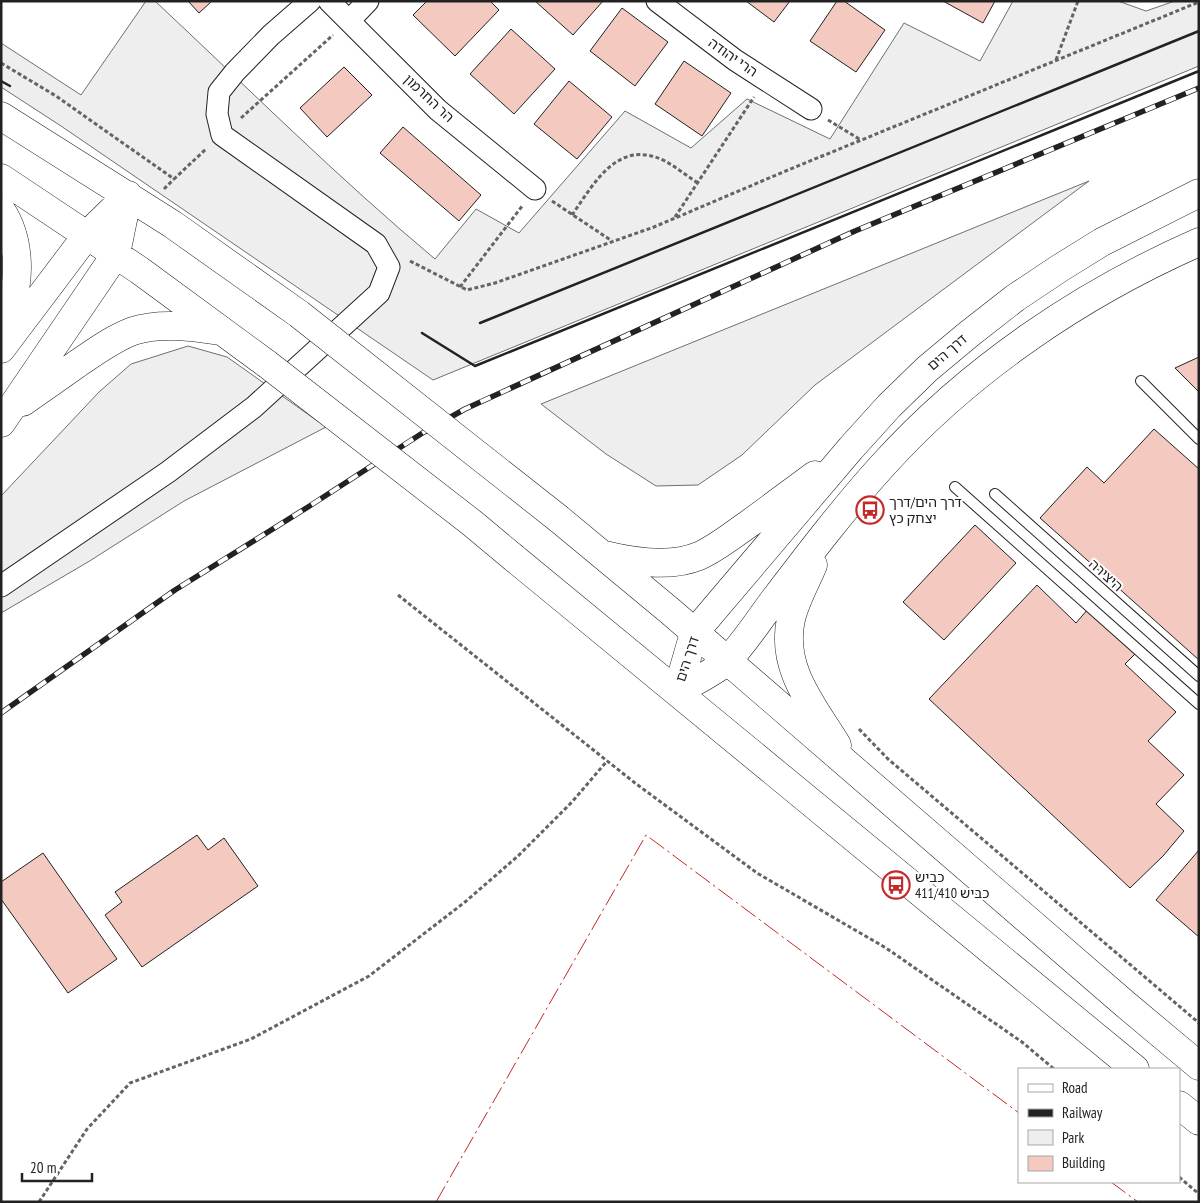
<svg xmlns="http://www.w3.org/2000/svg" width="1200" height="1203" viewBox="0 0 1200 1203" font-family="'PT Sans Narrow','Noto Sans Hebrew',sans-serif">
<rect width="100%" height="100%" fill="#fff"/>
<path fill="#eee" stroke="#6f6f6f" d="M 146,1 L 155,1 C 248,88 338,178 435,259 L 476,209 L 519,233 L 625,111 L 691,148 L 747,99 L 830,139 L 904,23 L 980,61 L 1013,1 L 1118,1 L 1146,11 L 1175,1 L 1199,1 L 1199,66 L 433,380 L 61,126 L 1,87 L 1,43 L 81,95 Z
M 1089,181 L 815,385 L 742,455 L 698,485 L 656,486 L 606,454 L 541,404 Z
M 188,346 L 227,357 L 326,427 L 184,501 L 88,562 L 1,613 L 1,496 L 99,392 L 131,364 Z"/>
<path fill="#f3c9c0" stroke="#222" d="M 188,1 L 212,1 L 199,13 Z
M 427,1 L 490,1 L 499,10 L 455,56 L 413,15 Z
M 535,1 L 603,1 L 573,35 Z
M 746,1 L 790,1 L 774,22 Z
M 837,1 L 844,1 L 885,30 L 856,72 L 810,41 Z
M 943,1 L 995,1 L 983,23 Z
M 622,8 L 668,42 L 635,86 L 590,51 Z
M 511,29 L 555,69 L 514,114 L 470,74 Z
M 684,61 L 731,93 L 702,136 L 655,104 Z
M 344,67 L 372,95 L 327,137 L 300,108 Z
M 569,81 L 612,117 L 577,159 L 534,124 Z
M 403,127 L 481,195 L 459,221 L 380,153 Z
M 1199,357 L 1199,392 L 1175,368 Z
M 1154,429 L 1199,469 L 1199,660 L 1040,518 L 1087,467 L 1104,483 Z
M 975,525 L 1016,563 L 944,640 L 903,602 Z
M 1037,585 L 1076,623 L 1088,609 L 1135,654 L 1125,664 L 1176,712 L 1148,741 L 1184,775 L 1156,804 L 1184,831 L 1163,856 L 1130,888 L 929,699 Z
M 197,835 L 208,850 L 224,838 L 258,886 L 142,967 L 105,915 L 122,902 L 115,892 Z
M 1199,850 L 1199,937 L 1156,900 Z
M 43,853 L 117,959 L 68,993 L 1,899 L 1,882 Z"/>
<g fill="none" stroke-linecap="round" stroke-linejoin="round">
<g stroke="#222" stroke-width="12">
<path id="service" d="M 1141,381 L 1199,439
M 955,487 L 1199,704
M 995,494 L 1199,676"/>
</g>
<g stroke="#222" stroke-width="23">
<path id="minor" d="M 329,1 L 438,110 L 535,189
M 657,1 L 735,60 L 811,109
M 349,21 L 368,1
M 1,586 L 168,472 L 254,407 L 379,293 L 389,267 L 376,244 L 222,135 L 217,114 L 219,92 L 235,72 L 271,35 L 310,1"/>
</g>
<g stroke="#222" stroke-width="29">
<path id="primary" d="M 1,116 L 172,224 L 299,314
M 1,178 L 139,270 L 267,364
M 1,210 C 19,237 21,274 11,305 C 9,313 5,320 1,327
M 1,349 L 87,235 L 128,195
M 23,402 C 41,389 59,377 77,364 C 95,352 112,339 133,331 C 161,322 193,327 221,331
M 1,423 L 116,254 L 128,195
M 559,519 L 670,611 L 1125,1004 L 1199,1066
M 605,555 C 634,562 670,568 699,556 C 717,548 734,534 750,523 C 772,507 793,491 815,475
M 514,558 L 1135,1069
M 813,565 C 806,582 795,601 791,619 C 780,668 813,706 837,745
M 677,692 L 694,633 L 851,448 L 889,406 L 927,369 L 969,334 L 1015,298 L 1060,268 L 1102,242 L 1199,193
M 677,692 C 689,684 719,670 728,660 C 745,642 759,620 774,600 C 809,554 844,508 883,465 C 970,369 1081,294 1199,242
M 1179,1105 L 1199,1121"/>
</g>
<path stroke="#646464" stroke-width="3" stroke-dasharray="4 2.5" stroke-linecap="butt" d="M 1056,60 L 1078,1
M 1,63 L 56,96 L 174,179 L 206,149
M 241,118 L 333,35
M 828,120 L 861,140
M 164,189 L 174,179
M 552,201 L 612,241
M 572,215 C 595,182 618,138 665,161 C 676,167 687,176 698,183
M 675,217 L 754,97
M 410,261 L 467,290 L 495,283 L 654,227 L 788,170 L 1199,2
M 460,287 L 523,205
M 398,595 L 635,783 L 757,873 L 886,948 L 1022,1042 L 1054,1069
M 859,729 L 888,759 L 1199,1023
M 1179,1177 L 1199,1194
M 39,1202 L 87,1129 L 130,1083 L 251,1039 L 369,976 L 465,902 L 518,856 L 572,802 L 607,761"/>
<use href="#service" stroke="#fff" stroke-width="10"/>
<use href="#minor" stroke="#fff" stroke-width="21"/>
<use href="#primary" stroke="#fff" stroke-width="28"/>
<g stroke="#222" stroke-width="5.5">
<path id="rail" d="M 1,713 L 175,590 L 308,507 L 424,432 L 465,409 L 855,231 L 1199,88"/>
</g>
<use href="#rail" stroke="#fff" stroke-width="4" stroke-dasharray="11" stroke-linecap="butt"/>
<g stroke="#222" stroke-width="29" stroke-linecap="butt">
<path id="primary-bridge" d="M 299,314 L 559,519
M 267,364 L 472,523 L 514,558"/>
</g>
<use href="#primary-bridge" stroke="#fff" stroke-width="28"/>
<path stroke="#222" stroke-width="2.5" d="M 1,81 L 10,86
M 480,323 L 1199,31
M 422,333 L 475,366 L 1199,71"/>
<path stroke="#c62828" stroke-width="1" stroke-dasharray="18 4 2.5 4" stroke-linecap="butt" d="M 1111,1182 L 1138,1202
M 436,1202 L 646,835 L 1019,1113"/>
</g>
<defs>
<g id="bus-ring" transform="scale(1.4375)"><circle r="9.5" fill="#fff" stroke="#c62828" stroke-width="1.5"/><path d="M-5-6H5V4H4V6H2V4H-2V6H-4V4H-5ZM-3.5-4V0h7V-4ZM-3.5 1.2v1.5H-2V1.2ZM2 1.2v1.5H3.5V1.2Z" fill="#c62828"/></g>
</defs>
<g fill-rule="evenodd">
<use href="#bus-ring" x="870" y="510"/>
<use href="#bus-ring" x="896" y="885"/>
</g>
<g text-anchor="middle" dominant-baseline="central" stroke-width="4" stroke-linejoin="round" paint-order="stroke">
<g font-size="14" fill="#222" stroke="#fff">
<text transform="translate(733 57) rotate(35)">הרי יהודה</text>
<text transform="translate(429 98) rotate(43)">הר החרמון</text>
<text transform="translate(947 352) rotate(-41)">דרך הים</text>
<text transform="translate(1106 575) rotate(42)">היצירה</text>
<text transform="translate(687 659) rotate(-72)">דרך הים</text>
</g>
<g font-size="14" fill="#222" stroke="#fff" text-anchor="start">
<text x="889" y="502">דרך הים/דרך<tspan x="889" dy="16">יצחק כץ</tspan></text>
<text x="915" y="877">כביש<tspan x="915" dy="16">411/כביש 410</tspan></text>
</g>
</g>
<rect width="1200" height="1203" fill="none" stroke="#222222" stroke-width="5"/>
<rect x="1018" y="1068" width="162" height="115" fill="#ffffff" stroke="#a7a7a7"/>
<rect x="1028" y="1084" width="25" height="8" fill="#ffffff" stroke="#a7a7a7"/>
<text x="1062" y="1093" font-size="15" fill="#222222">Road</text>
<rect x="1028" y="1109" width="25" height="8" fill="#222222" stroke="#a7a7a7"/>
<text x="1062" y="1118" font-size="15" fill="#222222">Railway</text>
<rect x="1028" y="1130" width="25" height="15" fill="#eeeeee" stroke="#a7a7a7"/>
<text x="1062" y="1143" font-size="15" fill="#222222">Park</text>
<rect x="1028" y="1156" width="25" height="15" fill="#f3c9c0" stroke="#a7a7a7"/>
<text x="1062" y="1168" font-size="15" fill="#222222">Building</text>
<path d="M22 1173v8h70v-8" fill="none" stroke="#222222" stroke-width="2.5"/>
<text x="30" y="1173" font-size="15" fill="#222222" stroke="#ffffff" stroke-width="4" paint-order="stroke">20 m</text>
</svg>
